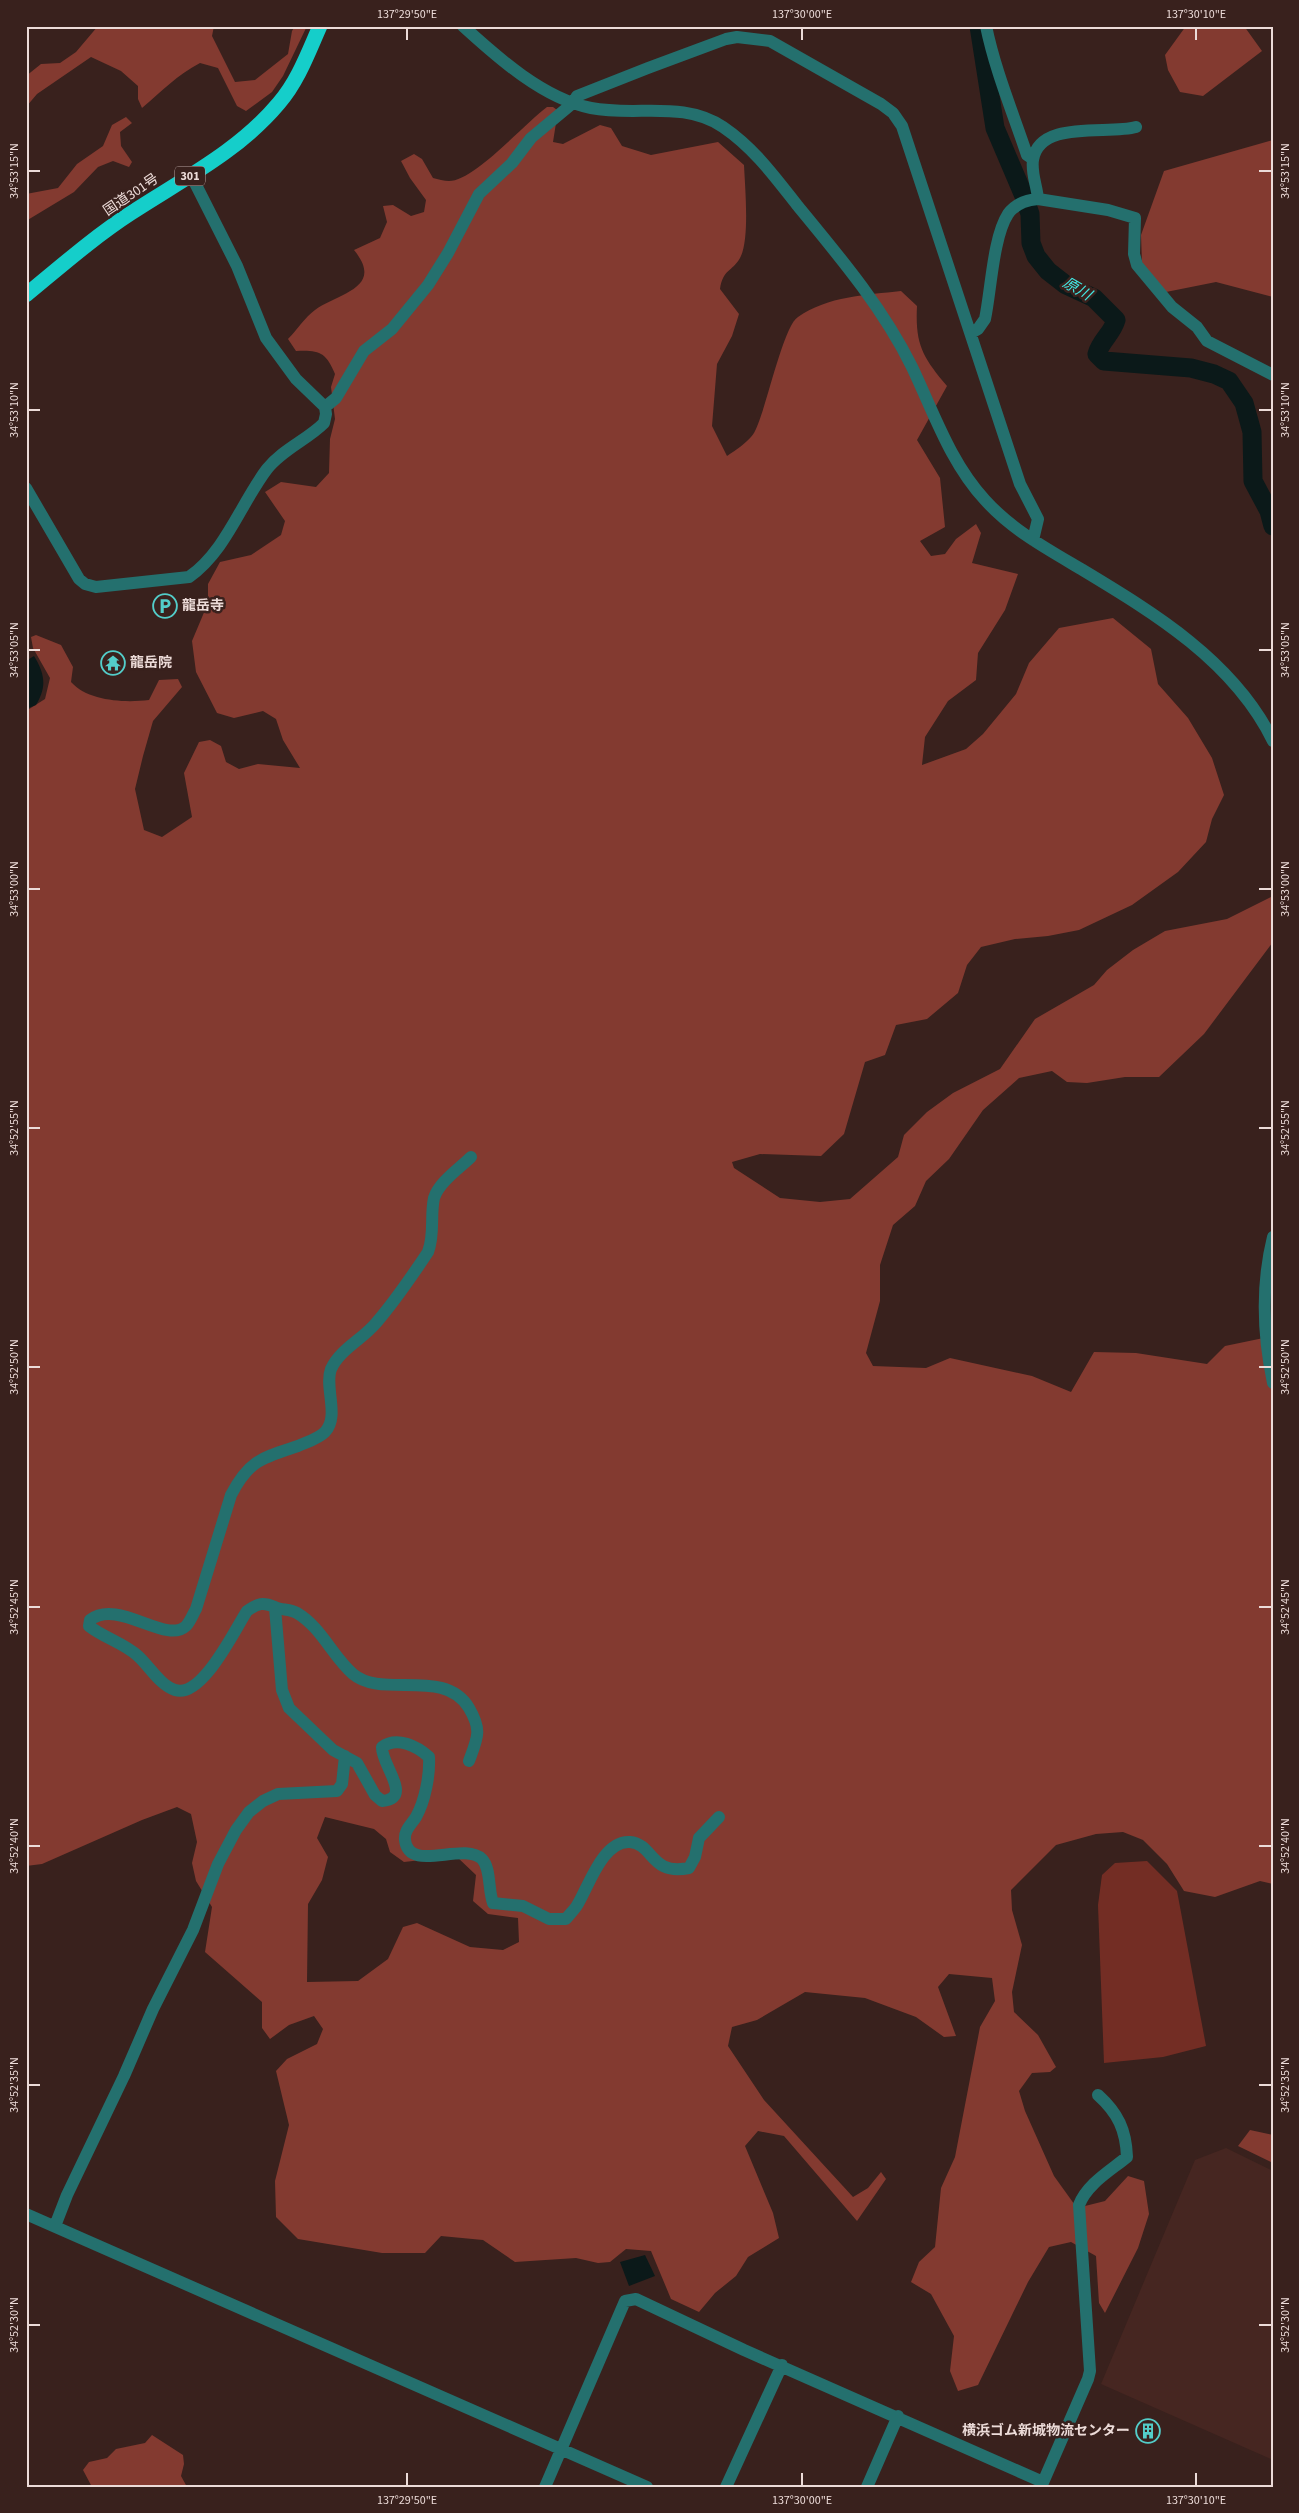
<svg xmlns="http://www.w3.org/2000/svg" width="1299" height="2513" viewBox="0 0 1299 2513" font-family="'Source Sans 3','Noto Sans JP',sans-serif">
<rect width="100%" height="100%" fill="#39211d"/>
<path fill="#462621" d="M 1226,2148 L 1273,2171 L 1273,2460 L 1101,2384 L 1195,2160 Z"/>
<path fill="#732d24" d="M 1147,1861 L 1177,1891 L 1206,2046 L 1163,2057 L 1104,2063 L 1098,1905 L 1102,1875 L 1115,1863 Z"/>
<path fill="#833a30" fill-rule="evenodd" d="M 98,26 L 214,26 L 212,36 L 235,82 L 255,80 L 288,54 L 292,31 L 295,26 L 307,26 L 283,76 L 272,92 L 246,111 L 237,106 L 218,68 L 200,63 C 177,75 162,91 142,108 L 138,99 L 138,86 L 121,71 L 91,57 L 37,94 L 26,107 L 26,76 L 41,64 L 60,63 L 76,52 Z
M 1186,26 L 1244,26 L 1262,51 L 1203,96 L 1180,92 L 1168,70 L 1165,55 Z
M 547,107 L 553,107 L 561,113 L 556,123 L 553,142 L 563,144 L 600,125 L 611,128 L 622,146 L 651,155 L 718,142 L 744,165 C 745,187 750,240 740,258 C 732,272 723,269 720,289 L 739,314 L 732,336 L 717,364 L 712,426 L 727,456 C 735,451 751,440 755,431 C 766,410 783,326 798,317 C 828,296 866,295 901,291 L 917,306 C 915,345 923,357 947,386 L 917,440 L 940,478 L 945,527 L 920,541 L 931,556 L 945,554 L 956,539 L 976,524 L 981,533 L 972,563 L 1018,574 L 1005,610 L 978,653 L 976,680 L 948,701 L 925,737 L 922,765 L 966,749 L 983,734 L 1016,694 L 1029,663 L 1059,628 L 1113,618 L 1151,649 L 1158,684 L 1188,718 L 1212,758 L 1224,795 L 1212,819 L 1206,842 L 1178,872 L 1132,905 L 1079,930 L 1048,936 L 1015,939 L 981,947 L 967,965 L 958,993 L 927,1019 L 896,1025 L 885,1055 L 865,1062 L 844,1134 L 821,1156 L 760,1154 L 732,1162 L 734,1168 L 780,1198 L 820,1202 L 850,1199 L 898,1157 L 904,1135 L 927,1112 L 953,1093 L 1000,1069 L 1035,1019 L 1094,985 L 1107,970 L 1133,950 L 1165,931 L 1227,919 L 1273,896 L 1273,942 L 1204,1034 L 1159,1077 L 1125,1077 L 1087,1083 L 1067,1082 L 1052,1071 L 1019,1078 L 983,1110 L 949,1159 L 926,1181 L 915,1206 L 893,1225 L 880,1265 L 880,1301 L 866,1353 L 873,1366 L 926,1368 L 950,1358 L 1032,1376 L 1071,1392 L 1094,1352 L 1136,1353 L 1207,1364 L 1225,1346 L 1273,1336 L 1273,1884 L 1260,1881 L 1215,1897 L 1184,1891 L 1167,1864 L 1143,1840 L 1123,1832 L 1096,1834 L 1056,1845 L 1011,1890 L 1012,1910 L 1022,1945 L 1012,1992 L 1014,2012 L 1038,2035 L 1056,2067 L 1050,2072 L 1032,2073 L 1019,2091 L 1025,2111 L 1054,2176 L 1077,2208 L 1105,2201 L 1128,2176 L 1144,2181 L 1149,2214 L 1138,2248 L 1105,2313 L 1099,2303 L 1096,2256 L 1071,2242 L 1049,2247 L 1028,2282 L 978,2385 L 958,2391 L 950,2371 L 954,2336 L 931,2294 L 911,2282 L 919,2262 L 935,2247 L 941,2188 L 955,2157 L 980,2027 L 995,2001 L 992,1978 L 949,1974 L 938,1987 L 956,2036 L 944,2037 L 916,2017 L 865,1998 L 805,1992 L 757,2020 L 732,2027 L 728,2046 L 764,2100 L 853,2197 L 868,2188 L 881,2172 L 886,2179 L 857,2221 L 784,2136 L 758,2131 L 745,2146 L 773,2213 L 779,2238 L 748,2257 L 736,2276 L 715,2293 L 699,2312 L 671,2299 L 651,2251 L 626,2249 L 610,2262 L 598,2263 L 576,2258 L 515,2262 L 483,2240 L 441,2236 L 425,2253 L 382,2253 L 298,2239 L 276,2217 L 275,2181 L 289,2125 L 276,2071 L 287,2059 L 317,2044 L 323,2029 L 314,2016 L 289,2025 L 270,2039 L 262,2028 L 262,2002 L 205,1952 L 212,1907 L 196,1881 L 192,1863 L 197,1842 L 191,1814 L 177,1807 L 142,1820 L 42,1864 L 26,1866 L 26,711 L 45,699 L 50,678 L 33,648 L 31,637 L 36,635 L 61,645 L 73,667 L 71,682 C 88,701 124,703 149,700 L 159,680 L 178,679 L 182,687 L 153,721 L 143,756 L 135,789 L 144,830 L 162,837 L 192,817 L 184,773 L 199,742 L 210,740 L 221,746 L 226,762 L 239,769 L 258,764 L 300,768 L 283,740 L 276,719 L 263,711 L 234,718 L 217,713 L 196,672 L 192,641 L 208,603 L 208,584 L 220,562 L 251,555 L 281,535 L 285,521 L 265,492 L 281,482 L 316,487 L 329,473 L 330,439 L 335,419 L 331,387 L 335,374 C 326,352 319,350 296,351 L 288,339 C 297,330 305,317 315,310 C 339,293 385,288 354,250 L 380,238 L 387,222 L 383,206 L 393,205 L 411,216 L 424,212 L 426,200 L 410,178 L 401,161 L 414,154 L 422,159 L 433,178 C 438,179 444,181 449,181 C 474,181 524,124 547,107 ZM 325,1817 L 374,1829 L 386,1839 L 390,1852 L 404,1862 L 456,1856 L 476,1875 L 473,1901 L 488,1914 L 518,1918 L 519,1942 L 503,1950 L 470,1947 L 417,1923 L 403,1927 L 388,1959 L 358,1981 L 307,1982 L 308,1904 L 322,1880 L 328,1857 L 317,1838 Z
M 126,117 L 132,123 L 120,132 L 121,146 L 132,162 L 129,167 L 113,161 L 98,167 L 74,192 L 26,221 L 26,194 L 58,188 L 77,164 L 103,146 L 112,125 Z
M 1273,140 L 1273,297 L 1216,282 L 1166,292 L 1142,263 L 1141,235 L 1164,171 Z
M 1250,2130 L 1273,2135 L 1273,2163 L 1238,2146 Z
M 152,2435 L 183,2455 L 184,2464 L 181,2476 L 187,2487 L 92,2487 L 83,2470 L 89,2462 L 107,2458 L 116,2449 L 145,2443 Z"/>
<path fill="#0b1919" d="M 34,656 C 45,674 47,687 36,705 L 26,709 L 26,661 Z
M 645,2255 L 655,2276 L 629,2286 L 620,2262 Z"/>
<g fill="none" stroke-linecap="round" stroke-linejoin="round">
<path stroke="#0b1919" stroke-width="19" d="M 979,26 L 995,128 L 1024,196 L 1030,214 L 1031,243 L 1036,256 L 1048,271 L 1066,285 L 1094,298 L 1116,320 C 1112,334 1101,340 1097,354 L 1104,361 L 1191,368 L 1214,374 L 1229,381 L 1244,403 L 1249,421 L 1252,432 L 1253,481 L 1269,511 L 1273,526"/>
<path stroke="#24706e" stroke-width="12" d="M 463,26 C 498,58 544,99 591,108 C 636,117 683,100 723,127 C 754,148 775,177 797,205 C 839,256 883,308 912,367 C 934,413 950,462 985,500 C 1012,530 1047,549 1081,569 C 1154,613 1234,661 1273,741
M 986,26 C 995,70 1013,113 1027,155 L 1033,159
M 1136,127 C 1108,135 1039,119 1033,160 C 1031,173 1037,186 1038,199 L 1108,210 L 1135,218 L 1134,254 L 1137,265 L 1172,307 L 1197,327 L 1207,341 L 1273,375
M 971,333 L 978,329 L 985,319 C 991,291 993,237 1008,214 C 1015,204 1026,200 1038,199
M 325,407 L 336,398 L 364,351 L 392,329 L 428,285 L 448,253 L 479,194 L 512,163 L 531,138 L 573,103 L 577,96 L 648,68 L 726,39 L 737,37 L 770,41 L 881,104 L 893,113 L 902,126 L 1020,484 L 1038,519 L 1033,540
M 26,488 L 79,579 L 85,584 L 96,587 L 189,577 C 226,551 241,503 267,469 C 283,449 307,440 324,423 L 326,414 L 325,407 L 296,379 L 266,338 L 237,266 L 191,175
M 1273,1237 C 1261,1285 1263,1335 1273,1383
M 275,1608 L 282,1690 L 289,1708 L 333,1750 L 357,1763 L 375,1795 L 382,1801 C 414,1798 381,1765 382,1747 C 397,1736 417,1746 429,1757 C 430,1775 425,1801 416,1817 C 411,1825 404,1830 405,1840 C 409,1874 463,1841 482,1859 C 491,1868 488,1890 493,1903 L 523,1906 L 549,1919 L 566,1919 C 569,1915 573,1911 576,1907 C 588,1889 602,1840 630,1842 C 654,1844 650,1876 689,1868 L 695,1857 L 699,1838 L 719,1817
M 469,1761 C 478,1737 482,1730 469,1708 C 445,1667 382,1699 353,1674 C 333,1657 321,1627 297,1613 C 290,1609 281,1610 275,1607 C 263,1602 258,1603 247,1611 C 235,1629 202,1699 175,1690 C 160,1685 150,1667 138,1656 C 124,1643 104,1638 89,1626 L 90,1620 C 118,1598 166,1645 186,1626 C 190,1622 193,1614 196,1609 L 231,1495 C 249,1460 262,1458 298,1446 C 307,1442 318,1439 325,1432 C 340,1416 324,1387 331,1369 C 340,1349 363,1339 376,1323 C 395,1301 412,1276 428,1252 C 435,1234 430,1216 434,1198 C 439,1182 460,1168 471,1157
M 26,2214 L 647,2487
M 55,2226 L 67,2195 L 124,2076 L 153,2009 L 193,1930 L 218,1864 L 236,1830 L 249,1812 L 263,1801 L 278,1794 L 337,1791 L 342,1784 L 345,1756
M 545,2487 L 625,2301 L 636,2299 L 744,2350 L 1043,2482
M 726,2487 L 782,2365
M 867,2487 L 898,2416
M 1041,2487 L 1088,2379 L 1090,2371 L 1079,2205 C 1087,2184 1110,2171 1127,2157 C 1126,2130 1118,2113 1098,2095"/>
<path stroke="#15ceca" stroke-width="15" d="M 26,295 C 60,267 94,237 131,213 C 183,179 239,151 279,103 C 298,81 308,53 320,26"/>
</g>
<path fill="none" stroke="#ecdbd8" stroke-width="2" d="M 407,28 L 407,40M 802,28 L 802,40M 1196,28 L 1196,40M 28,171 L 40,171M 1259,171 L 1272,171M 28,410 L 40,410M 1259,410 L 1272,410M 28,650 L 40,650M 1259,650 L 1272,650M 28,889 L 40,889M 1259,889 L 1272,889M 28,1128 L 40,1128M 1259,1128 L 1272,1128M 28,1367 L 40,1367M 1259,1367 L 1272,1367M 28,1607 L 40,1607M 1259,1607 L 1272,1607M 28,1846 L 40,1846M 1259,1846 L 1272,1846M 28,2085 L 40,2085M 1259,2085 L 1272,2085M 28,2325 L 40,2325M 1259,2325 L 1272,2325M 407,2473 L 407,2486M 802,2473 L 802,2486M 1196,2473 L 1196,2486"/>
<defs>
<g id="parking-ring" transform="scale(1.25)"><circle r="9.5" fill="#39211d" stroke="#53cdc9" stroke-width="1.5"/><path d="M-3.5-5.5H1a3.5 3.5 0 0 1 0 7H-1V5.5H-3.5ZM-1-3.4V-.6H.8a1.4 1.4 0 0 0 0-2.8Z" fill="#53cdc9"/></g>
<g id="temple-ring" transform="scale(1.25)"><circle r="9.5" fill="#39211d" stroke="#53cdc9" stroke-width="1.5"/><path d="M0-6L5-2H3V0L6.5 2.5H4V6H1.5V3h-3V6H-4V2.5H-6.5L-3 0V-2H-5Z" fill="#53cdc9"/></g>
<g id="building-ring" transform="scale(1.25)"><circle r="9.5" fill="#39211d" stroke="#53cdc9" stroke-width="1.5"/><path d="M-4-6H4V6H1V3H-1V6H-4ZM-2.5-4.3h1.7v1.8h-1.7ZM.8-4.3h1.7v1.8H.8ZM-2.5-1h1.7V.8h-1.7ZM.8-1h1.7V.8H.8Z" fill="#53cdc9"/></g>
</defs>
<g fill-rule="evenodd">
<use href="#parking-ring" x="165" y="606"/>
<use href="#temple-ring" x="113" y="663"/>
<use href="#building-ring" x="1148" y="2431"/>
</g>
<g text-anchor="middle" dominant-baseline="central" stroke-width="5" stroke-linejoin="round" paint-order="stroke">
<rect fill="#39211d" stroke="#b6a3a0" stroke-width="1" x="175" y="166.5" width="30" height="19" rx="4"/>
<g font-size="12" font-weight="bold" fill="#ecdbd8">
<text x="190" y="176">301</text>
</g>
<g font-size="14" fill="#ecdbd8" stroke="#39211d">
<text transform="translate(131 195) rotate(-34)">国道301号</text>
</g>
<g font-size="14" font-weight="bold" fill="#ecdbd8" stroke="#39211d" text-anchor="start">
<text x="182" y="606">龍岳寺</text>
<text x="130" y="663">龍岳院</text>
<text x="1130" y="2431" text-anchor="end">横浜ゴム新城物流センター</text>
</g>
<g font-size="15" font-style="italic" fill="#42e9e4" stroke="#39211d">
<text transform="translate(1077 289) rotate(30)">原川</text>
</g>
</g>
<rect width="1299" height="2513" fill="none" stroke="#39211d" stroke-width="55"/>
<rect x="28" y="28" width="1244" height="2458" fill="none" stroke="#ecdbd8" stroke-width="2"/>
<g font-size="12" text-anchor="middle" fill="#ecdbd8">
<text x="407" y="18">137°29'50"E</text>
<text x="802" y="18">137°30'00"E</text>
<text x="1196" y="18">137°30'10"E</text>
<text transform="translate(14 171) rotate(-90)" y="4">34°53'15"N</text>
<text transform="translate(1285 171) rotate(-90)" y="4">34°53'15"N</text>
<text transform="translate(14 410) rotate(-90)" y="4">34°53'10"N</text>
<text transform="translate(1285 410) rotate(-90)" y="4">34°53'10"N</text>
<text transform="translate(14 650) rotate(-90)" y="4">34°53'05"N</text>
<text transform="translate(1285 650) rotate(-90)" y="4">34°53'05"N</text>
<text transform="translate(14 889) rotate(-90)" y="4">34°53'00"N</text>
<text transform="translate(1285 889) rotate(-90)" y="4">34°53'00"N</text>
<text transform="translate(14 1128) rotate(-90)" y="4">34°52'55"N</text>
<text transform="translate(1285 1128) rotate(-90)" y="4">34°52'55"N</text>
<text transform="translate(14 1367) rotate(-90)" y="4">34°52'50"N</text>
<text transform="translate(1285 1367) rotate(-90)" y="4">34°52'50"N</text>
<text transform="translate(14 1607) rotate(-90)" y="4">34°52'45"N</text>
<text transform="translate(1285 1607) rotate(-90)" y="4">34°52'45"N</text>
<text transform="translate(14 1846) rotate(-90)" y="4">34°52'40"N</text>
<text transform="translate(1285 1846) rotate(-90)" y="4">34°52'40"N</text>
<text transform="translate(14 2085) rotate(-90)" y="4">34°52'35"N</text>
<text transform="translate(1285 2085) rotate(-90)" y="4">34°52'35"N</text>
<text transform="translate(14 2325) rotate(-90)" y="4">34°52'30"N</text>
<text transform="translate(1285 2325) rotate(-90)" y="4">34°52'30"N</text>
<text x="407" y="2504">137°29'50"E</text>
<text x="802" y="2504">137°30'00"E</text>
<text x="1196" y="2504">137°30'10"E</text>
</g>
</svg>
